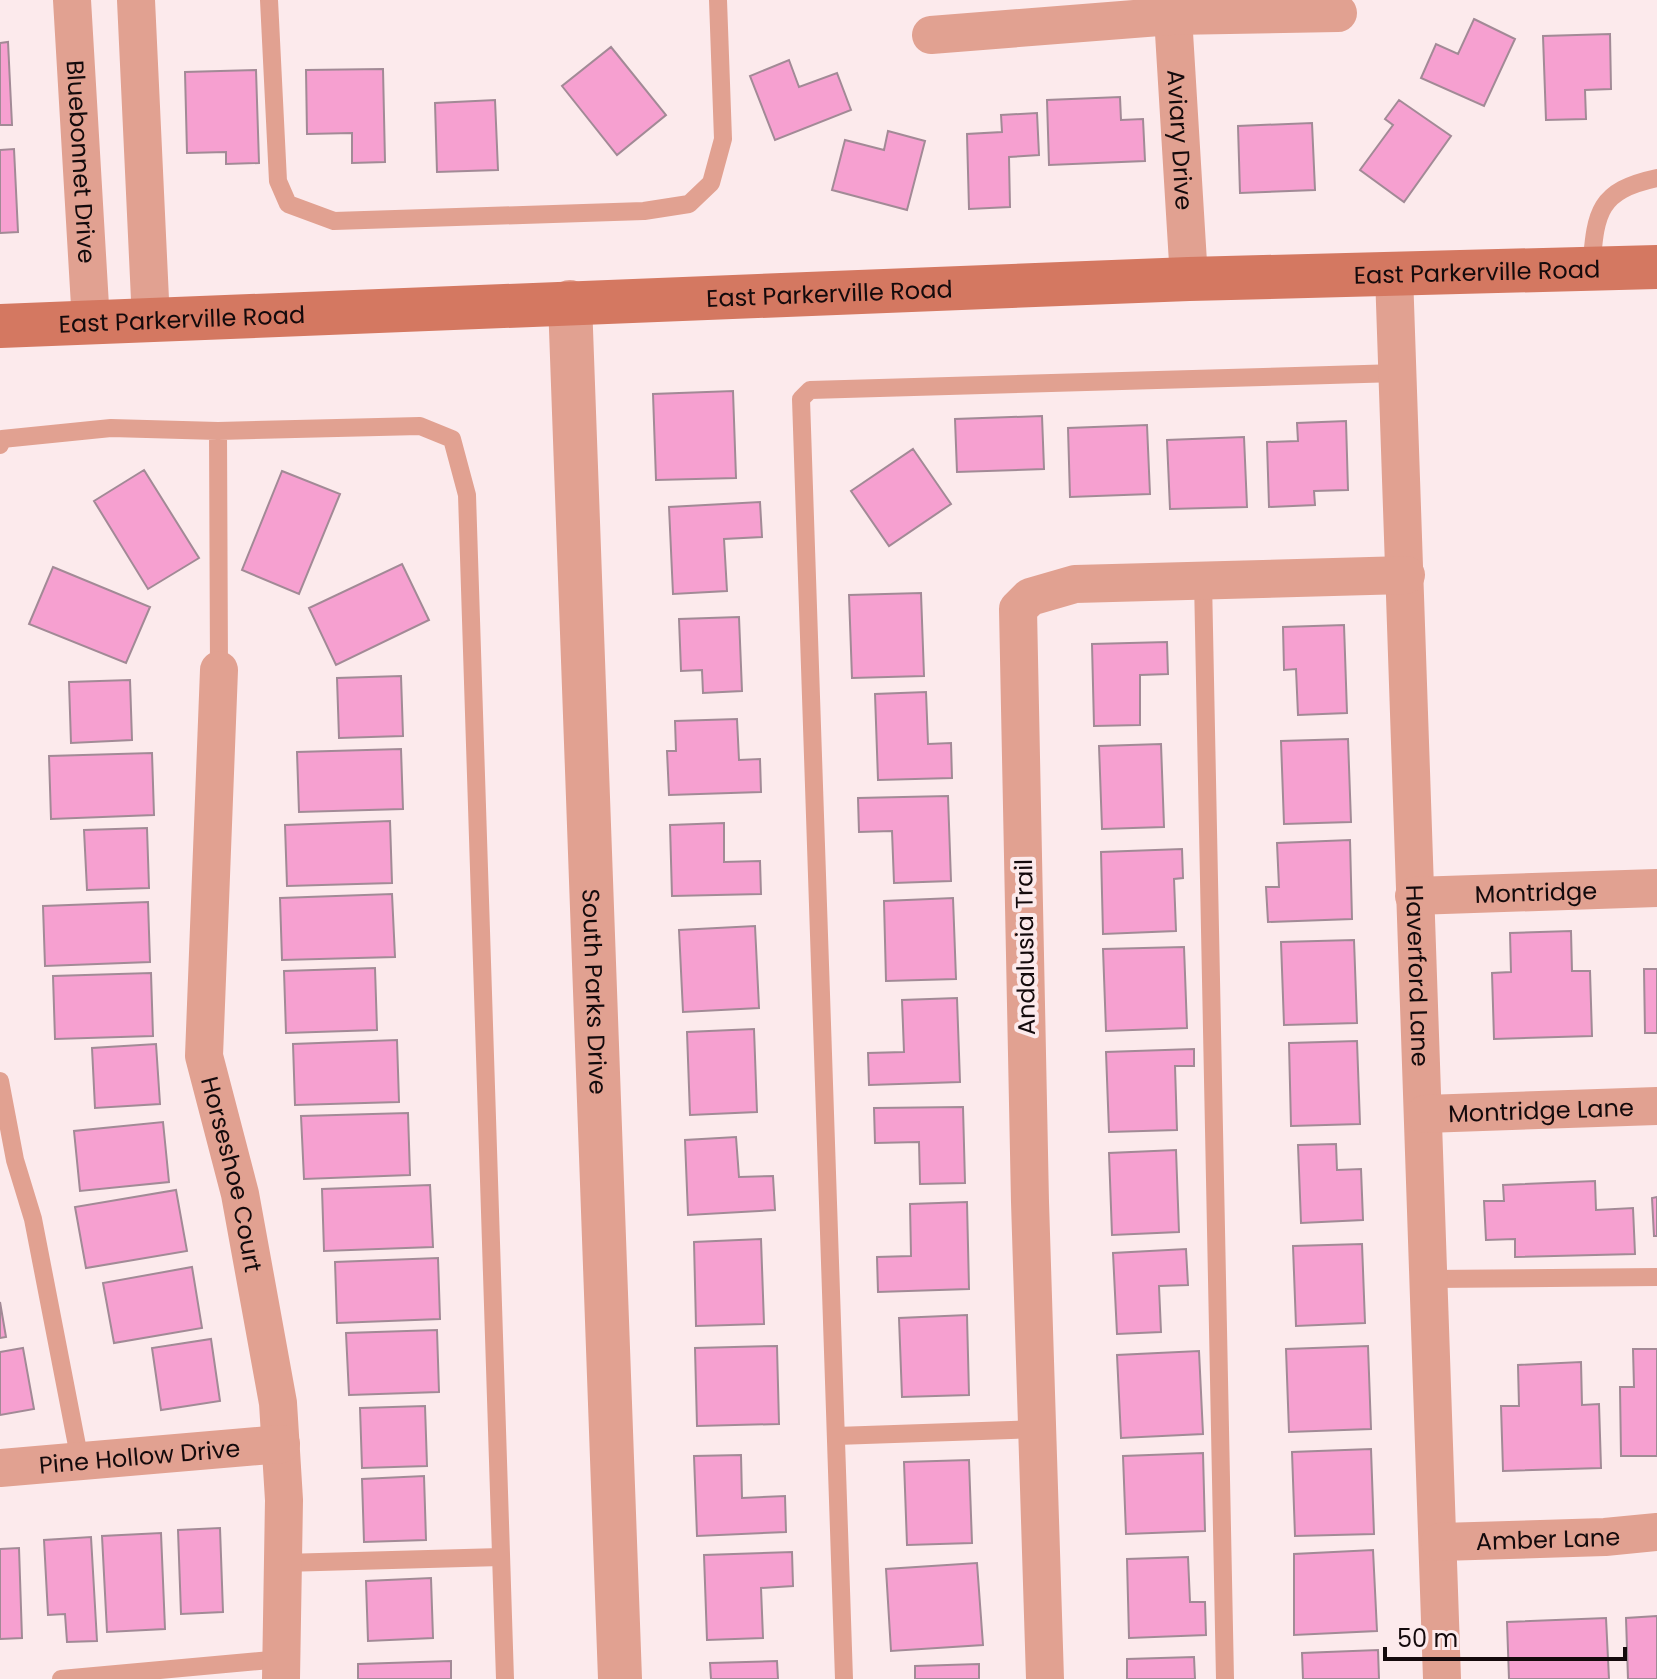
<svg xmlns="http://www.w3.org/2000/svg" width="1657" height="1679" viewBox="0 0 1657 1679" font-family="Poppins,sans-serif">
<rect width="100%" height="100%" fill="#fceaec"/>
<path fill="#f6a0d0" stroke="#a28a96" stroke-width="2" d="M 1474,19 L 1515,39 L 1484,106 L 1421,78 L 1436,44 L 1458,54 Z
M 1610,34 L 1611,89 L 1585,90 L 1586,119 L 1546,120 L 1543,36 Z
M 8,42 L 12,125 L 0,125 L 0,43 Z
M 611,47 L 666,115 L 617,155 L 562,86 Z
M 789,60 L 799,87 L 837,73 L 851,110 L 775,140 L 750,76 Z
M 383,69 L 385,162 L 352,163 L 352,133 L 307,134 L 306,70 Z
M 256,70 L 259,163 L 226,164 L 226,152 L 187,153 L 185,72 Z
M 1120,97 L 1121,120 L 1143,119 L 1145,161 L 1049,165 L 1047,100 Z
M 495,100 L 498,170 L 437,172 L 435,103 Z
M 1399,100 L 1451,136 L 1404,202 L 1360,170 L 1393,125 L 1385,119 Z
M 1037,113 L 1039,155 L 1009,157 L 1010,207 L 969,209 L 967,134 L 1002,132 L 1001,115 Z
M 1312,123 L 1315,190 L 1240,193 L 1238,126 Z
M 888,131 L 925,141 L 907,210 L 832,190 L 845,140 L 884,150 Z
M 14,149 L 18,232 L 0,233 L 0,150 Z
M 733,391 L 736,478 L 656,480 L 653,394 Z
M 1042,416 L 1044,469 L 957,472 L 955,419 Z
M 1346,421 L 1348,490 L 1314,491 L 1315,505 L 1269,507 L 1267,442 L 1298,441 L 1297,423 Z
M 1147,425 L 1150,494 L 1070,497 L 1068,428 Z
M 1244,437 L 1247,507 L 1170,509 L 1167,440 Z
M 913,449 L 951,504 L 889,546 L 851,491 Z
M 144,470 L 199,558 L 148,589 L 94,501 Z
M 282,471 L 340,494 L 299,594 L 242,570 Z
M 760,502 L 762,537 L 724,539 L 727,591 L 673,594 L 669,507 Z
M 402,564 L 429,620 L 336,665 L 309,608 Z
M 53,567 L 150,607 L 126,663 L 29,624 Z
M 921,593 L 924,676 L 852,678 L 849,595 Z
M 739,617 L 742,691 L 703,693 L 702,670 L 681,671 L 679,619 Z
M 1344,625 L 1347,713 L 1298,715 L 1296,669 L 1284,670 L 1283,627 Z
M 1167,642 L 1168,674 L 1140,675 L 1140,725 L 1094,726 L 1092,644 Z
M 401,676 L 403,736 L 339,738 L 337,678 Z
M 130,680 L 132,740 L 71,743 L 69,682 Z
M 926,692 L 928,744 L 951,743 L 952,778 L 878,780 L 875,694 Z
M 737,719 L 739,760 L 760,759 L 761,792 L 669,795 L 667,751 L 676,751 L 675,721 Z
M 1348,739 L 1351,822 L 1284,824 L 1281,741 Z
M 1161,744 L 1164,827 L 1102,829 L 1099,746 Z
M 401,749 L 403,809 L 299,812 L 297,752 Z
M 152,753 L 154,815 L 51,819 L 49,756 Z
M 948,796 L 951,881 L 894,883 L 892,831 L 859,832 L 858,798 Z
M 390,821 L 392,883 L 287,886 L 285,825 Z
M 724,823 L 724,862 L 760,861 L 761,894 L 672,896 L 670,825 Z
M 147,828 L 149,888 L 87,890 L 84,830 Z
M 1350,840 L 1352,919 L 1268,922 L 1266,887 L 1279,887 L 1277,843 Z
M 1182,849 L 1183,878 L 1174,879 L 1176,931 L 1103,934 L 1101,852 Z
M 392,894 L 395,957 L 282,960 L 280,898 Z
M 953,898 L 956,979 L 886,981 L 884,901 Z
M 148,902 L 150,962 L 45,966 L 43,906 Z
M 755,926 L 759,1008 L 683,1012 L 679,930 Z
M 1571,931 L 1572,971 L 1590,971 L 1592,1036 L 1494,1039 L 1492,973 L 1511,972 L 1510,933 Z
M 1354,940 L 1357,1023 L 1284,1025 L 1281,942 Z
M 1184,947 L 1187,1028 L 1106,1031 L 1103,949 Z
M 375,968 L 377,1030 L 286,1033 L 284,971 Z
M 1644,969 L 1657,969 L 1657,1033 L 1645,1033 Z
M 151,973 L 153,1036 L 55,1039 L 53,976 Z
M 957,998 L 960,1082 L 869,1085 L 868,1053 L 904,1052 L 902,1000 Z
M 754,1029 L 757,1112 L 690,1115 L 687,1032 Z
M 397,1040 L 399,1102 L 295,1105 L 293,1044 Z
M 1357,1041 L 1360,1124 L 1291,1126 L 1289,1043 Z
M 156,1044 L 160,1104 L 95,1108 L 92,1048 Z
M 1194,1049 L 1194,1066 L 1175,1066 L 1177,1130 L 1109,1132 L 1106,1052 Z
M 963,1107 L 965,1183 L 920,1184 L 919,1142 L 875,1143 L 874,1108 Z
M 408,1113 L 410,1175 L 304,1179 L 301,1116 Z
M 163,1122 L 169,1182 L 80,1191 L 74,1131 Z
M 736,1137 L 739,1177 L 773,1176 L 775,1210 L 688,1215 L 685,1140 Z
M 1336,1144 L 1337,1170 L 1361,1169 L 1363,1220 L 1301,1223 L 1298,1145 Z
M 1176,1150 L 1179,1232 L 1112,1235 L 1109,1153 Z
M 1595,1181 L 1596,1210 L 1633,1208 L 1635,1254 L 1515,1257 L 1515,1239 L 1486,1240 L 1484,1201 L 1504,1201 L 1503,1185 Z
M 430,1185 L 433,1247 L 324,1251 L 322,1189 Z
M 176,1190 L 187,1251 L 86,1268 L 75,1207 Z
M 1657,1197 L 1657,1236 L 1654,1236 L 1652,1198 Z
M 967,1202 L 969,1289 L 878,1292 L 877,1257 L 911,1256 L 910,1204 Z
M 761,1239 L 764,1324 L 696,1326 L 694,1242 Z
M 1362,1244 L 1365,1323 L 1296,1326 L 1293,1246 Z
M 1186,1249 L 1188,1285 L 1159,1286 L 1161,1332 L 1117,1334 L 1113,1253 Z
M 438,1258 L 440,1319 L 337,1323 L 335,1262 Z
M 192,1267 L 202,1328 L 114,1343 L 103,1283 Z
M 0,1302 L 6,1337 L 0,1338 Z
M 967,1315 L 969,1395 L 902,1397 L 899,1318 Z
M 437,1330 L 439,1392 L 349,1395 L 346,1333 Z
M 211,1339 L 220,1401 L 161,1410 L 152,1348 Z
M 777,1346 L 779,1424 L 697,1426 L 695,1348 Z
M 1368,1346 L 1371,1429 L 1289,1432 L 1286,1349 Z
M 23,1348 L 34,1409 L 0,1415 L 0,1352 Z
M 1633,1349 L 1657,1349 L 1657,1456 L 1621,1456 L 1620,1387 L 1634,1387 Z
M 1199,1351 L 1203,1434 L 1121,1438 L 1117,1355 Z
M 1581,1362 L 1582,1405 L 1599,1404 L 1601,1468 L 1503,1471 L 1501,1406 L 1519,1406 L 1518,1365 Z
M 425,1406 L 427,1466 L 362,1468 L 360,1408 Z
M 1371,1449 L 1374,1534 L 1295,1536 L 1292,1452 Z
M 1203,1453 L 1205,1531 L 1126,1534 L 1123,1456 Z
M 741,1455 L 742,1498 L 785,1496 L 786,1532 L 697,1536 L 694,1456 Z
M 969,1460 L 972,1543 L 907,1545 L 904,1462 Z
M 424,1476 L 426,1540 L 364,1542 L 362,1479 Z
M 220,1528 L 223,1612 L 181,1614 L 178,1530 Z
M 161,1533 L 165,1629 L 107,1632 L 102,1536 Z
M 91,1537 L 97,1641 L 67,1642 L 65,1614 L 48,1615 L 44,1540 Z
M 19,1548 L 22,1638 L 0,1639 L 0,1549 Z
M 1373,1550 L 1377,1631 L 1294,1635 L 1294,1554 Z
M 792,1552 L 793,1586 L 761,1588 L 763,1638 L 707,1640 L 704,1555 Z
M 1188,1557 L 1190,1602 L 1205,1602 L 1206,1635 L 1129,1638 L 1127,1559 Z
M 977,1563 L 983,1645 L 891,1651 L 886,1569 Z
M 431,1578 L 433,1638 L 368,1641 L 366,1581 Z
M 1657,1616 L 1657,1679 L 1628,1679 L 1626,1618 Z
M 1606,1618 L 1609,1679 L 1509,1679 L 1507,1622 Z
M 1378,1650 L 1379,1679 L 1303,1679 L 1302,1653 Z
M 1194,1657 L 1195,1679 L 1127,1679 L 1127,1659 Z
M 451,1661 L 451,1679 L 358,1679 L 358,1664 Z
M 777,1661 L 778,1679 L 711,1679 L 710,1663 Z
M 979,1664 L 979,1679 L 915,1679 L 915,1666 Z"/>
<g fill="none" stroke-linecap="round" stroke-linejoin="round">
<path stroke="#e1a191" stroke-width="18" d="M 269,0 L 278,181 L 288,204 L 334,221 L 644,211 L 689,204 L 711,183 L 723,139 L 718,0
M 1591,269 C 1596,214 1596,191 1657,178
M 218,431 L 420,426 L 452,439 L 467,495 L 505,1679
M 0,445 L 2,439 L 111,428 L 218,431 L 219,670
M 1203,580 L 1225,1679
M 0,1081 L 15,1160 L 33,1219 L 80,1461
M 1430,1279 L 1657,1277
M 836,1436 L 1037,1429
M 283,1563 L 501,1557
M 61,1679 L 281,1659
M 844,1679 L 801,399 L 810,390 L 1398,373"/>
<g stroke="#e1a191" stroke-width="38">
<path id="s1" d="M 72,0 L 91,323"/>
<path d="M 136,0 L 151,321"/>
<path id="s2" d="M 1172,0 L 1189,279"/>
<path d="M 931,35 L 1172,16 L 1338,13"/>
<path id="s3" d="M 1394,274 L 1442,1679"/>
<path id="s4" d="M 219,670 L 204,1056 L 240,1194 L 278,1403 L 284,1500 L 281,1679"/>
<path id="s5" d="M 1414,896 L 1657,888"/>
<path id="s6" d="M 1425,1114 L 1657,1106"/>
<path id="s7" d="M 0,1468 L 281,1444"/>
<path id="s8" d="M 1440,1542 L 1605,1537 L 1657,1532"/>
<path d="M 1045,1679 L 1030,1202 L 1018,609 L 1030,597 L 1075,584 L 1406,575"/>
</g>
<path stroke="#e1a191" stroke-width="44" id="s9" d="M 570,302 L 620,1679"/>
<path stroke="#d47861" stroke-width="44" id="s10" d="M 0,326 L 1189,279 L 1657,267"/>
</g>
<g text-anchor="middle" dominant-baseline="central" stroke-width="8" stroke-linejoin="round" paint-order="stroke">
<g font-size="24" fill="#140a0c" stroke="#fceaec">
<text stroke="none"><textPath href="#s2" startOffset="140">Aviary Drive</textPath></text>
<text stroke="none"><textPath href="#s1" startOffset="162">Bluebonnet Drive</textPath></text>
<text stroke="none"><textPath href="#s10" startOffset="1478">East Parkerville Road</textPath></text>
<text stroke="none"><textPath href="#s10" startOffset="830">East Parkerville Road</textPath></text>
<text stroke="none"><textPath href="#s10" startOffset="182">East Parkerville Road</textPath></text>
<text stroke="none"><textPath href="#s5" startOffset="122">Montridge</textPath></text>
<text transform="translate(1025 947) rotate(-91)">Andalusia Trail</text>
<text stroke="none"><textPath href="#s3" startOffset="702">Haverford Lane</textPath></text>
<text stroke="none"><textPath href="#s9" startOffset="690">South Parks Drive</textPath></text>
<text stroke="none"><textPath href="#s6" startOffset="116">Montridge Lane</textPath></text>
<text stroke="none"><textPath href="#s4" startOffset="508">Horseshoe Court</textPath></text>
<text stroke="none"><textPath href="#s7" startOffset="140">Pine Hollow Drive</textPath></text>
<text stroke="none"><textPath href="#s8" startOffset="108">Amber Lane</textPath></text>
</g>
</g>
<path d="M1385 1647v12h240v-12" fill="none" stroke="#140a0c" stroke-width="4"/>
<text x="1397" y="1647" font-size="24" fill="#140a0c" stroke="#fceaec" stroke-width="6" paint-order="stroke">50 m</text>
</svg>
